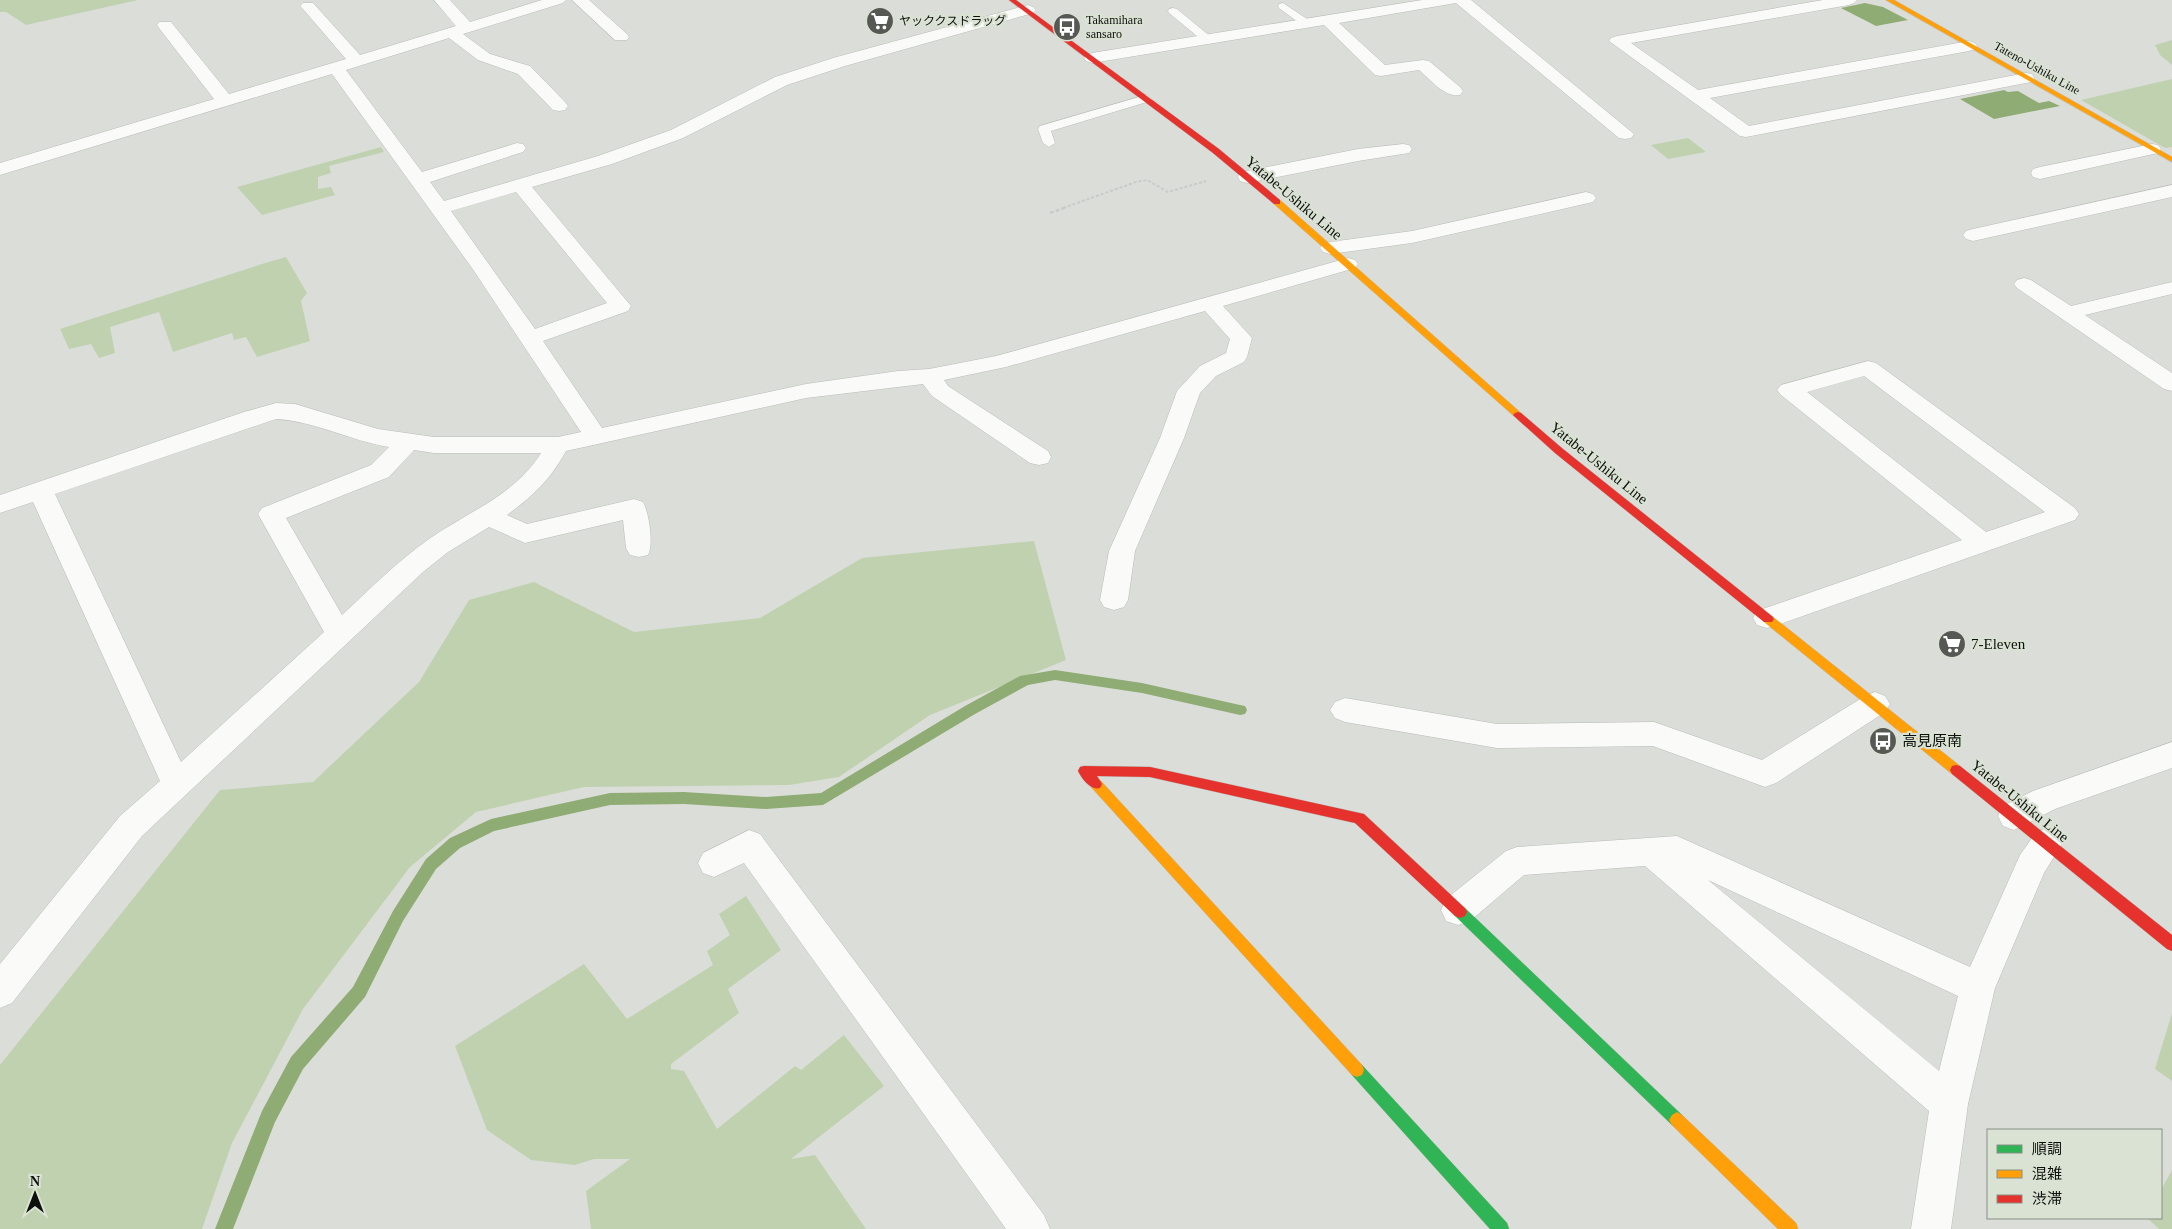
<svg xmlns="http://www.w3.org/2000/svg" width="2172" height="1229" viewBox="0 0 2172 1229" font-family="'Times New Roman','Noto Sans JP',serif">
<rect width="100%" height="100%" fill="#dbded8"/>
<path fill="#c0d1b0" d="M 0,0 L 138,0 L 26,25 L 6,12 L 0,12 Z
M 2172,40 L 2172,65 L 2160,55 L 2155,45 Z
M 2172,79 L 2172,147 L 2165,148 L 2081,100 Z
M 1688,138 L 1706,152 L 1668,159 L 1651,145 Z
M 381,147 L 384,152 L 329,166 L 331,173 L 318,177 L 318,189 L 331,187 L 335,195 L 262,215 L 237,187 Z
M 286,257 L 307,293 L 301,301 L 310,341 L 257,357 L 246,337 L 234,340 L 232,333 L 173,352 L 159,312 L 110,327 L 115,353 L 99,358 L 91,344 L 69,349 L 60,329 L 265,263 Z
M 1034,541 L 1066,660 L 930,715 L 839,777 L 789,785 L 584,787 L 476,812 L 410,867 L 303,1009 L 232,1143 L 202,1229 L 0,1229 L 0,1065 L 220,790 L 313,782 L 419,682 L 469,600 L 534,582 L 634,632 L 760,618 L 862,558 Z
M 746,896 L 781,950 L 728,989 L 739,1013 L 671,1064 L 671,1069 L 684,1071 L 717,1129 L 795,1066 L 801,1070 L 844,1035 L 884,1086 L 791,1159 L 815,1155 L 866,1229 L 591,1229 L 586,1191 L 630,1159 L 594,1159 L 575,1165 L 531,1160 L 487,1130 L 455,1046 L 584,964 L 627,1019 L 713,965 L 707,951 L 730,935 L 719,914 Z
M 2172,1013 L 2172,1081 L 2155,1069 Z
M 2172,1170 L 2172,1229 L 2159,1229 L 2147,1218 L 2161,1218 L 2161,1190 Z"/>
<path fill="#90ac75" d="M 1865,3 L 1883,7 L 1908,20 L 1876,26 L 1841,8 Z
M 2004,90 L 2008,92 L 2018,91 L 2039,103 L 2049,101 L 2060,106 L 1994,119 L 1960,99 Z"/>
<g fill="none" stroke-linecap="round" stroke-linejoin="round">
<path fill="#90ac75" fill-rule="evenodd" d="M 1055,670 L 1142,683 L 1240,705 L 1245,706 L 1247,710 L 1245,714 L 1240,715 L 1142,693 L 1055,680 L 1028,685 L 975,714 L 823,805 L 766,809 L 684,804 L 610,805 L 494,831 L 460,848 L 436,869 L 403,921 L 365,997 L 303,1069 L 275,1122 L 233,1229 L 215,1229 L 262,1111 L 291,1057 L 353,987 L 393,911 L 426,859 L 450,838 L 491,819 L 610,793 L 684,792 L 766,797 L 821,793 L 965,706 L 1020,676 Z"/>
<g stroke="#b9bcb7" stroke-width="1">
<path id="lane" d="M 1283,3 L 1310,21 L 1311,23 L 1310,25 L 1302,25 L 1279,8 L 1278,6 L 1279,4 Z
M 1173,8 L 1177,9 L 1211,37 L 1212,39 L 1211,41 L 1203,41 L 1169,13 L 1168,11 L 1169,9 Z
M 1146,95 L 1152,99 L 1150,101 L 1051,131 L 1055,143 L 1049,147 L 1043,143 L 1038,129 L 1040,126 Z"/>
</g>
<g stroke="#b9bcb7" stroke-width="1">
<path id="street" d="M 434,0 L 450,0 L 470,22 L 542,0 L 566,0 L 563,3 L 463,34 L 490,54 L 530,66 L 565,102 L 568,106 L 565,110 L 559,111 L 553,110 L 518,74 L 478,60 L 449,38 L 346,70 L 422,172 L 517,143 L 523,144 L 526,148 L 523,152 L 430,182 L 444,201 L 598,156 L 671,130 L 775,77 L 833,58 L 1028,5 L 1033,7 L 1036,10 L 1033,13 L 845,66 L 787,85 L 683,138 L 612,164 L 532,187 L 631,306 L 628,311 L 543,341 L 602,428 L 806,384 L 898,371 L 929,369 L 996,356 L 1341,260 L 1348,258 L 1355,260 L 1358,264 L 1355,268 L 1223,306 L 1252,338 L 1247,357 L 1244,362 L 1216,376 L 1200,393 L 1184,438 L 1135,551 L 1128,600 L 1124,607 L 1114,610 L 1104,607 L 1100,600 L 1109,551 L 1160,438 L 1177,391 L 1200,366 L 1226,353 L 1230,339 L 1205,311 L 1006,367 L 944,380 L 948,386 L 1048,451 L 1051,457 L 1048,463 L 1039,465 L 1030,463 L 932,396 L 923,384 L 806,398 L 566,451 C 549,481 535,494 507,515 L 527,524 L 634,499 L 643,502 C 649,513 654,544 648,555 L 639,557 L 630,555 L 626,548 L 623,520 L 525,543 L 489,527 L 448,552 L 423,572 L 142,836 L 12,1003 L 0,1008 L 0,964 L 120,816 L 160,781 L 33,502 L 0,513 L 0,495 L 244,412 L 276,403 L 295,404 L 378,429 L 434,437 L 558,437 L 581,432 L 472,268 L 332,74 L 0,175 L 0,163 L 214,99 L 159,28 L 157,25 L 159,22 L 171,22 L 229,94 L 346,59 L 303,9 L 300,6 L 303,3 L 313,3 L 360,55 L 456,26 ZM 516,192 L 607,303 L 535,329 L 451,211 ZM 276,419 C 315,421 351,441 389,447 L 371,465 L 262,508 L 258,514 L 324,632 L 181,762 L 55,494 ZM 414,450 L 434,453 L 541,453 C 515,495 468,512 429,539 C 398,561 370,589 342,615 L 286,518 L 389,477 Z
M 572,0 L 589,0 L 627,34 L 629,37 L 627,40 L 615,40 Z
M 1422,0 L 1471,0 L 1634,134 L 1631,138 L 1625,139 L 1619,138 L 1456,3 L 1339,23 L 1385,65 L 1423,60 L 1429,61 L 1460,87 L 1463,91 L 1460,95 C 1445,98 1431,80 1419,70 L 1381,76 L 1375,75 L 1324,25 L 1092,63 L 1086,61 L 1084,58 L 1086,55 L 1092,53 Z
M 1823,0 L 1857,0 L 1854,3 L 1849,5 L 1631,43 L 1698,90 L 1969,41 L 1975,43 L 1977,46 L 1975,49 L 1969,51 L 1710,98 L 1749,126 L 2026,73 L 2032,74 L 2034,78 L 2032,82 L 2026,83 L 1746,137 L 1740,136 L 1609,41 L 1611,38 L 1617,36 Z
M 1403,144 L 1409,145 L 1412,149 L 1409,153 L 1358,161 L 1247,183 L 1240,181 L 1238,177 L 1240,173 L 1247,171 L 1358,149 Z
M 2152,144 L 2158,145 L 2161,149 L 2158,153 L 2040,179 L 2033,177 L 2031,173 L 2033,169 L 2040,167 Z
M 2172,185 L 2172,197 L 1973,241 L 1966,239 L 1963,235 L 1966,231 L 1973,229 Z
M 1586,192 L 1593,194 L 1596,198 L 1593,202 L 1412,243 L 1330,254 L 1323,252 L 1320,248 L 1323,244 L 1330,242 L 1412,231 Z
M 2024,278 L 2031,280 L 2071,306 L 2172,282 L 2172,294 L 2085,315 L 2172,373 L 2172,391 L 2164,389 L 2017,288 L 2014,284 L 2017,280 Z
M 1868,361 L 1876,363 L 2075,508 L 2079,514 L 2075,520 L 1777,625 L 1767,628 L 1757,625 L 1753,618 L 1757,611 L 1962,540 L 1781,395 L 1777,390 L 1781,385 ZM 1864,376 L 2045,512 L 1986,532 L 1807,392 Z
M 1875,692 L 1885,696 L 1890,704 L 1885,712 L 1776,783 L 1765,787 L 1653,746 L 1497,748 L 1345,722 L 1335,718 L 1330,710 L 1335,702 L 1345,698 L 1497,724 L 1654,722 L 1762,760 L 1865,696 Z
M 2172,742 L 2172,768 L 2055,809 L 2014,830 L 2003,826 L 1998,816 L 2003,806 L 2033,791 Z
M 2047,828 L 2058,832 L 2063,842 L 2044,873 L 1995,988 L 1968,1104 L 1951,1229 L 1911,1229 L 1929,1111 L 1645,866 L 1524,875 L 1470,921 L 1458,925 L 1446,921 L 1441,910 L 1446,899 L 1506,851 L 1517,847 L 1677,836 L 1970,967 L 2020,855 L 2036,832 ZM 1708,880 L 1958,996 L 1939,1071 Z
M 749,830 L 760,834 L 1044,1215 L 1050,1229 L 1006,1229 L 744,863 L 714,877 L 703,873 L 698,863 L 703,853 Z"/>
</g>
<g stroke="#b9bcb7" stroke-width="1">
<path id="fast" d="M 1460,906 L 1465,908 L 1682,1115 L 1685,1120 L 1682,1125 L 1677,1128 L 1672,1125 L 1455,916 L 1453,912 L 1455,908 Z
M 1357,1063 L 1362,1065 L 1507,1223 L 1509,1229 L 1490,1229 L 1352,1075 L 1350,1070 L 1352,1065 Z"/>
</g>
<g stroke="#b9bcb7" stroke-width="1">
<path id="slow" d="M 1886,0 L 1894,0 L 2172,157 L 2172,162 Z
M 1274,200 L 1280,200 L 1521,413 L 1523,415 L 1521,417 L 1515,417 L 1274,204 Z
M 1768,615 L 1772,616 L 1960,766 L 1962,770 L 1960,774 L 1956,775 L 1952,774 L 1764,622 L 1762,619 L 1764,616 Z
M 1096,779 L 1100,780 L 1362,1065 L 1364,1070 L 1362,1075 L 1357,1077 L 1352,1075 L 1092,788 L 1090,784 L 1092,780 Z
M 1677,1112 L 1682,1115 L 1796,1223 L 1798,1229 L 1778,1229 L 1672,1125 L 1669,1120 L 1672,1115 Z"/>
</g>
<g stroke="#b9bcb7" stroke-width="1">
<path id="jam" d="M 1009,0 L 1016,0 L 1219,149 L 1280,200 L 1280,204 L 1274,204 L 1213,153 Z
M 1518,412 L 1521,413 L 1563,449 L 1772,616 L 1774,619 L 1772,622 L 1764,622 L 1555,453 L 1515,417 L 1513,415 L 1515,413 Z
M 1956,765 L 1960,766 L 2172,935 L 2172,951 L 2167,949 L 1952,774 L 1950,770 L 1952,766 Z
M 1084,766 L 1150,767 L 1364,814 L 1465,908 L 1467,912 L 1465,916 L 1460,918 L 1455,916 L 1355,823 L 1150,777 L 1097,776 L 1102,784 L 1100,788 C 1091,791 1082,779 1078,771 L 1080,767 Z"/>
</g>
<path stroke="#c9cac9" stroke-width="2" stroke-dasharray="3 2" stroke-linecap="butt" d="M 1063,208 L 1136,182 L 1147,180 L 1168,192 L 1206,181"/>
<path stroke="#c9cac9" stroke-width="2.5" stroke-dasharray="4 2" stroke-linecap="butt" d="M 1050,213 L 1067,207"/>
<use href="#lane" fill="#fafaf9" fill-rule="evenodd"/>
<use href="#street" fill="#fafaf9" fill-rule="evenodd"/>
<use href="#fast" fill="#30b455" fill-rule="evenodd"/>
<use href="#slow" fill="#ff9f0a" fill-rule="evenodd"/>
<use href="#jam" fill="#e5322d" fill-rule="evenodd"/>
</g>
<defs>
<g id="supermarket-disc" transform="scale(1.4375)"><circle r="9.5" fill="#555853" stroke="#dae2d4"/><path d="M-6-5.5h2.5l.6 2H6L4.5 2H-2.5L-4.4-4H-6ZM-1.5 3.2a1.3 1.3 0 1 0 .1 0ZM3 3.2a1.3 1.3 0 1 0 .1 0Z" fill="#fff"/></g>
<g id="bus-disc" transform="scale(1.4375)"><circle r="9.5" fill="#555853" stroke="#dae2d4"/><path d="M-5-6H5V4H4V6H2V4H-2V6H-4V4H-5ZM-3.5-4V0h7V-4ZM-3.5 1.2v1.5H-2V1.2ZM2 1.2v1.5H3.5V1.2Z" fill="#fff"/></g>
</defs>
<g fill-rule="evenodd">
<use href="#supermarket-disc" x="880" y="21"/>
<use href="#bus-disc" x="1067" y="27"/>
<use href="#supermarket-disc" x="1952" y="644"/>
<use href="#bus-disc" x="1883" y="741"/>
</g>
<g text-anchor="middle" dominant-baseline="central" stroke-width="4.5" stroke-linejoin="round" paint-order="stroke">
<g font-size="12" fill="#0d100b" stroke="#dae2d4" text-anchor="start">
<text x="1086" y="20">Takamihara<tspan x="1086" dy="14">sansaro</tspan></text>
<text x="899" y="21">ヤッククスドラッグ</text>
</g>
<g font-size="12" fill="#0d100b" stroke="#dae2d4">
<text transform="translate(2037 68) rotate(29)">Tateno-Ushiku Line</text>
</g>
<g font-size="15" fill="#0d100b" stroke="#dae2d4">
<text transform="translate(1294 198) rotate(40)">Yatabe-Ushiku Line</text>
<text transform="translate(1599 463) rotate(39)">Yatabe-Ushiku Line</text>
<text transform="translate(2020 801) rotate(39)">Yatabe-Ushiku Line</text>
</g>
<g font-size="15" fill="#0d100b" stroke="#dae2d4" text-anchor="start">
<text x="1971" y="644">7-Eleven</text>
<text x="1902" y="741">高見原南</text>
</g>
</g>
<rect x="1987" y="1129" width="175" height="90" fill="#dae2d4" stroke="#888e84"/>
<rect x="1997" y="1145" width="25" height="8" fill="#30b455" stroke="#888e84"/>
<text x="2032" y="1154" font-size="15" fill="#0d100b">順調</text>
<rect x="1997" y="1170" width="25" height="8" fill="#ff9f0a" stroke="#888e84"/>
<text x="2032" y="1179" font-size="15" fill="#0d100b">混雑</text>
<rect x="1997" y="1195" width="25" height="8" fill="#e5322d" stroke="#888e84"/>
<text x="2032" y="1204" font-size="15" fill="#0d100b">渋滞</text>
<g transform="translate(35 1194)" stroke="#dae2d4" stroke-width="4" paint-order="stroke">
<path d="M0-4L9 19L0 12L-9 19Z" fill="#0d100b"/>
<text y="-8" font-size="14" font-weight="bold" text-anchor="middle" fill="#0d100b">N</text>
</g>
</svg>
